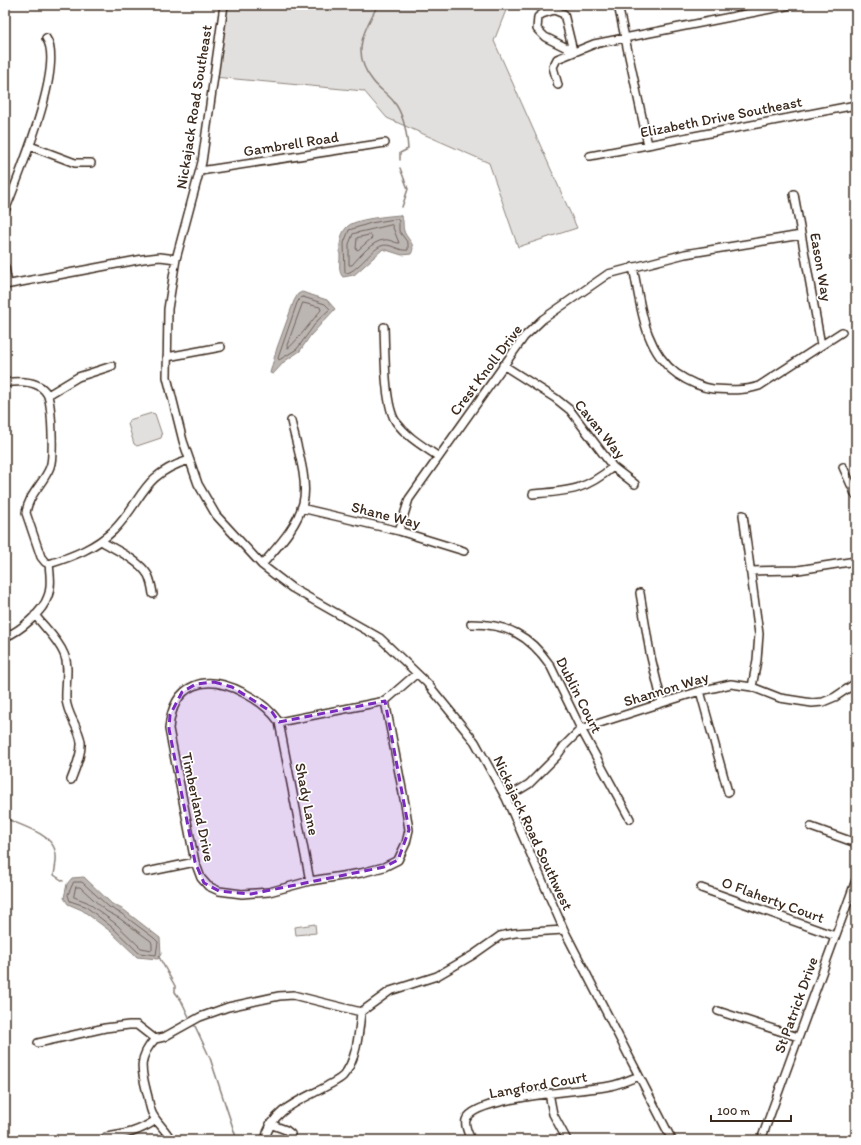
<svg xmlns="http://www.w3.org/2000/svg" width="861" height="1145" viewBox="0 0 861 1145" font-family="Itim,sans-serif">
<rect width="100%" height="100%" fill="#fff"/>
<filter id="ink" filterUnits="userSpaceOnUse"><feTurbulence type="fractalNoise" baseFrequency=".025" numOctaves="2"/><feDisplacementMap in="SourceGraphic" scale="8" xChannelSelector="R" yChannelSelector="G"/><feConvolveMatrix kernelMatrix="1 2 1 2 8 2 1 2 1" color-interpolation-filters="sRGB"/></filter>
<g filter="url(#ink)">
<path fill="#e2e0de" stroke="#8e857e" d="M 223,5 L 508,5 L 494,41 L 577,228 L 518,247 L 489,163 L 387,118 L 364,91 L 214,77 Z
M 152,413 L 155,414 L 162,435 L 161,438 L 137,446 L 134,444 L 128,424 L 129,420 Z
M 315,924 L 316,933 L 296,935 L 295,927 Z"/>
<path fill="#bcb6b3" stroke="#887e77" d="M 400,215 C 405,220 402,225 404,231 C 407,240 417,244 411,254 L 402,255 L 383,249 L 354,275 L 343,277 C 338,272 340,263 340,257 C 340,247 339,235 347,227 C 354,219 389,216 400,215 Z
M 302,292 L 327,300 L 335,309 L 310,336 L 300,351 L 285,361 L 273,374 L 270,373 L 277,348 L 294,301 L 298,294 Z
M 84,877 L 112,904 L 124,910 L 160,938 L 161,954 L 158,959 L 137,957 L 110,931 L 82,910 L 68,904 L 64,898 L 67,884 L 72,878 Z"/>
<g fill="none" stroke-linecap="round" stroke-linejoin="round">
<path stroke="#6f625a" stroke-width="1" d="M 397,219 L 399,221 L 399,231 L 408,243 L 408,250 C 399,252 390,242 381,246 C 370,251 355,274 345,273 L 344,243 L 349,230 L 371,223 Z
M 392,225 L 399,243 C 394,243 390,239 384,240 C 372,241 360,256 352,265 L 349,265 L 349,244 L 353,234 Z
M 371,235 L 372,238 L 358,250 L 356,249 L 357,238 Z
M 303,297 L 325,304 L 330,309 L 318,320 L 297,349 L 279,360 L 278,358 L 297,303 L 300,298 Z
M 303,303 L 320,307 L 321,310 C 315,317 292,347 288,348 L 287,346 Z
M 74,882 L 82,882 L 109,907 L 122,914 L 154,938 L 158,942 L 156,955 L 139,953 L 113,928 L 85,906 L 70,901 L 68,895 Z
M 76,887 L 80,887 L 106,911 L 119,918 L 151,941 L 152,944 L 152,950 L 141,948 L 116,924 L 87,902 L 74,897 Z"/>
<path stroke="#887e77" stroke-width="1.5" d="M 378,5 C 363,32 351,54 373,81 C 379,89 388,94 394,102 C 404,115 407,134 408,149 L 400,153 L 400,160
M 400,168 L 408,189 L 402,207
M 5,818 C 19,825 50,833 55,850 C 58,858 55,867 54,875 L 63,881
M 159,957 L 175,986 L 175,992 L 181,1000 L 190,1019
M 195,1026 L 210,1058 L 237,1140"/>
<g stroke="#3b2a1e" stroke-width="10">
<path id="minor" d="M 224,5 L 202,162 L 176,259 L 168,309 L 167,377 L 183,441 L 198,484 L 216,515 L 262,565 L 292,588 L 380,638 L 427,683 L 475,742 L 506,798 L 564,930 L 672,1140
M 618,5 L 648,145
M 554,10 L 564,14 L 573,51 L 545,37 L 537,29 L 538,17 L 542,14 Z
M 558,85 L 553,67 L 557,59 L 594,44 L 791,5
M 30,146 L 75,163 L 91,163
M 590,156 L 856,105
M 200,171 L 385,143
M 794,194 L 821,345
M 5,211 C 17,179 66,65 46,38
M 5,267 L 8,284
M 633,267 C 641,305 643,349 677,374 C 689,382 699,387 713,389 C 729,390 744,391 759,386 L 842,332
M 5,285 L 143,259 L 160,257 L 176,259
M 384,327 C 385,349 384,405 396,422 C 407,437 423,446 439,457
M 167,357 L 221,347
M 503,365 L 555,398 L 570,410 L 613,467 L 635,484
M 5,383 C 18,381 39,380 47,394 C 52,403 54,457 50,467 C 44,483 28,495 26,513 L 41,557 L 45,562 L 49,564
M 48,395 L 78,377 L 112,366
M 843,467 L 856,496
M 533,494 C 569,491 584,491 613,467
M 301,508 L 399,531 L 464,551
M 743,515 L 759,634 L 757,660 L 752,687
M 399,531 L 409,499 L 524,337 L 543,319 L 608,274 L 685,254 L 801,235
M 101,541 C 116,550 139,560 148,575 C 151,581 152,587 153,594
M 49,564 C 74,556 95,548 114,530 C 144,499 141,475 189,460
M 262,565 C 277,547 297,527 303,503 C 309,481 296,444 291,421
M 750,571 L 798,570 L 856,561
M 640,593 L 650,653 L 662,703
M 35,615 C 44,627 58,639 64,654 C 70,667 65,685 66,699 C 67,715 79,727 81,742 C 82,754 75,769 71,780
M 471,624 C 508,624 529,635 550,665 L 581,729 L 630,819
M 5,637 C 20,631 43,612 48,596 C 52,586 50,574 49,564
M 700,691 L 728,792
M 279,722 L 385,701
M 506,798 L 529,784 L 557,756 L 564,746 L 581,729 L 662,703 L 700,691 L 731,684 L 752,687 L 780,698 L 812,703 L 823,702 L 835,697 L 856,683
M 811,827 L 856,843
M 147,872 L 195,862
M 310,881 L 279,722 C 270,709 258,700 244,693 C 206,673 173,682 169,729 L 195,862 L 201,878 L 208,886 L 219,891 L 242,894 L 269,892 L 310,881 L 361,873 L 384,867 L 398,860 L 406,843 L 409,830 L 405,804 L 385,701 L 416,674
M 701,888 L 835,936
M 718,1011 L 798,1037
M 38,1043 L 105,1028 L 129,1025 L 137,1025 L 155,1039
M 549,1093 L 553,1114 L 567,1140
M 270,1124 L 286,1130 L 291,1134
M 106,1137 C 127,1134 138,1132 156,1120
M 171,1140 C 166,1130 158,1124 153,1115 C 150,1110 149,1102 148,1097 C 142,1073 136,1059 155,1039 L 164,1037 L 200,1017 L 228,1007 L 279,996 L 293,995 L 361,1012
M 265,1140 C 271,1109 302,1100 327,1086 C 332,1083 339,1080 343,1076 C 357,1060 359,1032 361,1012 L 390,991 L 437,976 L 473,955 L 500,936 L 515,933 L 564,930
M 471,1140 C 469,1135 464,1126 466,1120 C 474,1096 587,1091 610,1086 C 620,1084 629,1080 639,1076
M 761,1140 L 856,880"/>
</g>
<use href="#minor" stroke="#fff" stroke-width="7"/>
</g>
</g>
<path fill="#7b2cbf" fill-opacity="0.2" stroke="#7b2cbf" stroke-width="3" stroke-dasharray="8 5" stroke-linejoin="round" d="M 214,682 L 232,687 L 272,712 L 279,722 L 385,701 L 409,830 L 398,860 L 384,867 L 251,894 L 219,891 L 204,883 L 195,862 L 169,729 L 170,715 L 182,692 L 196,684 Z"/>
<g text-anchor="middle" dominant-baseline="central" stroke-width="3.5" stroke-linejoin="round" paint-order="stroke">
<g font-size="15" fill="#3b2a1e" stroke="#fff">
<text transform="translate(194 107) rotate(-81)">Nickajack Road Southeast</text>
<text transform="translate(721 117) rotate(-11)">Elizabeth Drive Southeast</text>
<text transform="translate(291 144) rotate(-9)">Gambrell Road</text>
<text transform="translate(821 267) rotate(80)">Eason Way</text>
<text transform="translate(486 370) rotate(-53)">Crest Knoll Drive</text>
<text transform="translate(600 429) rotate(51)">Cavan Way</text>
<text transform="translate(386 515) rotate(14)">Shane Way</text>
<text transform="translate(666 689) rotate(-17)">Shannon Way</text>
<text transform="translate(579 695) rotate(63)">Dublin Court</text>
<text transform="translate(307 799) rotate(79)">Shady Lane</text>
<text transform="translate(198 807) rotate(78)">Timberland Drive</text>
<text transform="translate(533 833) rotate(65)">Nickajack Road Southwest</text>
<text transform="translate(773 900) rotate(20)">O Flaherty Court</text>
<text transform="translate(796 1005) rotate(-70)">St Patrick Drive</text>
<text transform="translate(538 1085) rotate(-10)">Langford Court</text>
</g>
</g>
<rect width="861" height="1145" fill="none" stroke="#fff" stroke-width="20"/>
<rect x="10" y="10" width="841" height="1125" fill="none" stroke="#3b2a1e" stroke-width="1.5" filter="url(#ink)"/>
<path d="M711 1115v6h80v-6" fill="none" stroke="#3b2a1e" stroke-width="2"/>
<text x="717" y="1115" font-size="12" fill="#3b2a1e" stroke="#ffffff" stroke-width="3" paint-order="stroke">100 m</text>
</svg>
